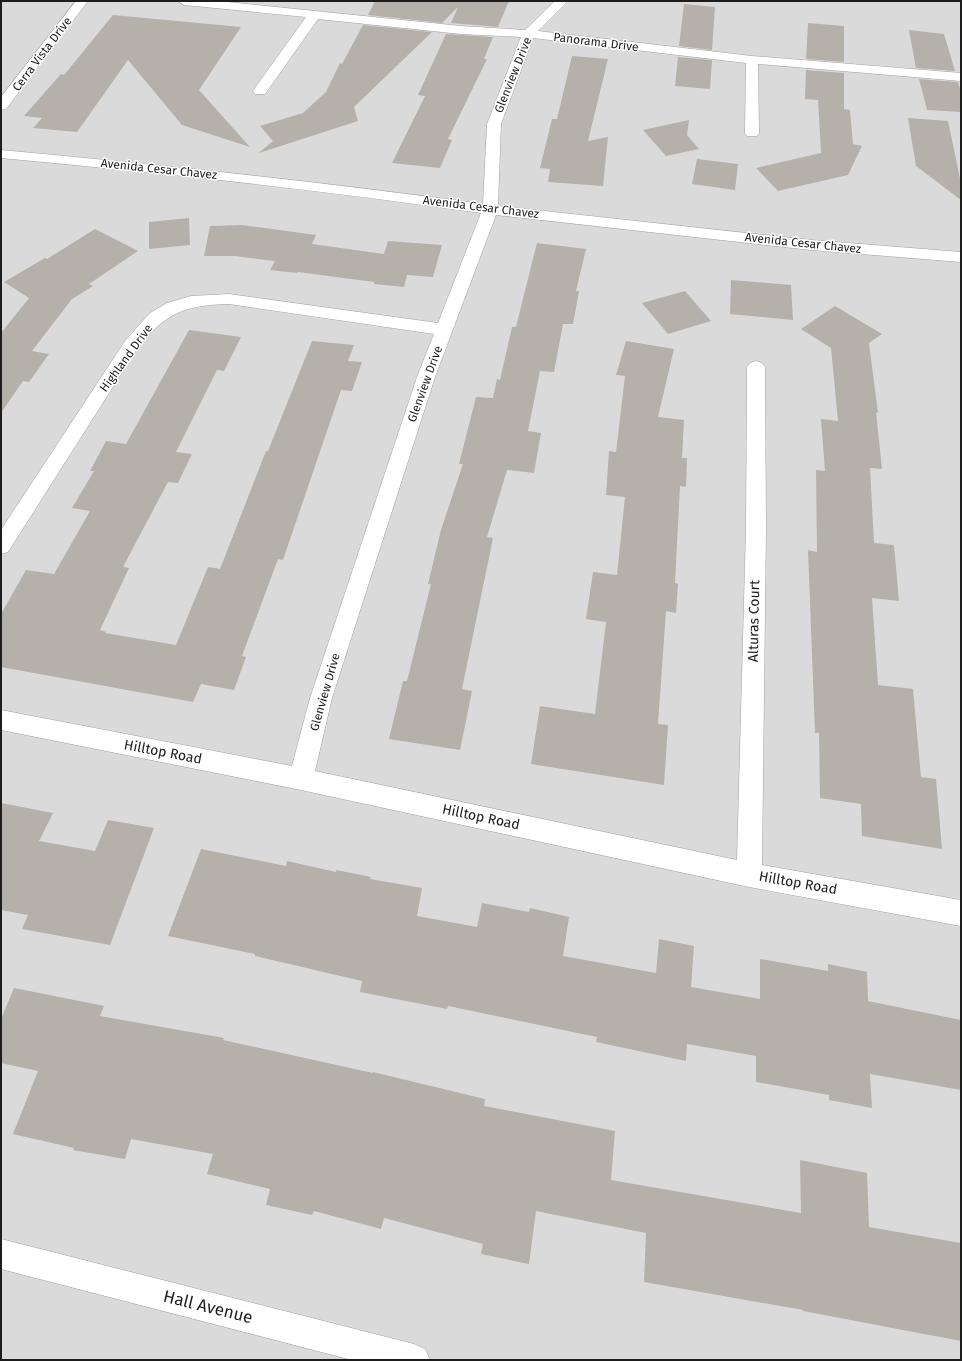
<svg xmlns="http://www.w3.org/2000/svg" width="962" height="1361" viewBox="0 0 962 1361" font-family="'Fira Sans',sans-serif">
<rect width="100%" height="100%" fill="#edebe4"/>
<path fill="#dbdada" d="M 1,1 L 961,1 L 961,1360 L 1,1360 Z"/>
<path fill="#b6b0aa" d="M 375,1 L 509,1 L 498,27 L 451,23 L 458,7 L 442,23 L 368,15 Z
M 684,4 L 715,7 L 712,50 L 679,46 Z
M 113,15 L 241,27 L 199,90 L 250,147 L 182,125 L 128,60 L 77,132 L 33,128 L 42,118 L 24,116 L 61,74 L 64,75 Z
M 808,23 L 844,26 L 844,62 L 806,59 Z
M 363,25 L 432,32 L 354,107 L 358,121 L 259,153 L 273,141 L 260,126 L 303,113 L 326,92 L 340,63 L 342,64 Z
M 909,30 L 944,34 L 955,71 L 916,68 Z
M 446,34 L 493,37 L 484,59 L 487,59 L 448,139 L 452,140 L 440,168 L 392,163 L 425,96 L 418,95 Z
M 572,56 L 608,59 L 588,141 L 608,137 L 603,186 L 548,182 L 550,169 L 540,168 L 552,119 L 557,119 Z
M 678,57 L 712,60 L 710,89 L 675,86 Z
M 806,70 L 844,73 L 844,109 L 850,110 L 853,144 L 862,146 L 848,175 L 778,191 L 756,168 L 821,153 L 818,100 L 805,99 Z
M 919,79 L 958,82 L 961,92 L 961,112 L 927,110 Z
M 908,118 L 948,121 L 961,183 L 961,200 L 916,166 Z
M 689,120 L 687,135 L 699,149 L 666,156 L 643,130 Z
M 697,159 L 738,164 L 735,190 L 692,184 Z
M 189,218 L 190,245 L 149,249 L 149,222 Z
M 242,225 L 316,235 L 312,244 L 384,254 L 388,241 L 442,245 L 433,277 L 407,275 L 404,287 L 374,284 L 374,282 L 298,272 L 297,273 L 270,270 L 275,261 L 235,256 L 204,256 L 210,226 Z
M 95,229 L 138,251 L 89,284 L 93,286 L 72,299 L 32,351 L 49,354 L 29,382 L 23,381 L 1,413 L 1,333 L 29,298 L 4,282 L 45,258 L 47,259 Z
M 537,243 L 586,249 L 576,291 L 579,291 L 573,324 L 563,324 L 554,372 L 540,371 L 528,431 L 541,433 L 534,473 L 507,470 L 487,537 L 493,538 L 462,689 L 472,691 L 460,750 L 389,739 L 403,681 L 407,681 L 431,584 L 428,584 L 441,530 L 463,464 L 459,464 L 476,397 L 493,398 L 497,379 L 500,380 L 512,327 L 516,327 Z
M 731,280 L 791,285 L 793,320 L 730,314 Z
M 685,291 L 711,321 L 668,334 L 642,303 Z
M 835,306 L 882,334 L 869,343 L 878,413 L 876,412 L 882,469 L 870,468 L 874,543 L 894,545 L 899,601 L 872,598 L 878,685 L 913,689 L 921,777 L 936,779 L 942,849 L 862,836 L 861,804 L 820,798 L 819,733 L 815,733 L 808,550 L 817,552 L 816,470 L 825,471 L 821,419 L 838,421 L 831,348 L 801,329 Z
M 189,330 L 241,337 L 224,371 L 217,370 L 176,452 L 192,454 L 178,483 L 168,482 L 123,567 L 129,568 L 100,630 L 106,632 L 105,633 L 176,645 L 208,567 L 220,569 L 266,451 L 268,451 L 312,341 L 354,345 L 348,361 L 362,362 L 352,391 L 341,390 L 283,560 L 278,559 L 242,656 L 246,657 L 234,690 L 201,684 L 193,702 L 1,667 L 1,614 L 26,570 L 54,574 L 90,511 L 72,508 L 94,471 L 90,471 L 106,441 L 126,444 Z
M 626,341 L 674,349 L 658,417 L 684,420 L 682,458 L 687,458 L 686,487 L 680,486 L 675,583 L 678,584 L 676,613 L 666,611 L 658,724 L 668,725 L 664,785 L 531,764 L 540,706 L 595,714 L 606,622 L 586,619 L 593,572 L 617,575 L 625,497 L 606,495 L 609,451 L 616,452 L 625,376 L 616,375 Z
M 1,803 L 53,813 L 39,841 L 95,851 L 108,820 L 154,828 L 110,945 L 22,929 L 28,915 L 1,910 Z
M 201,849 L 286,866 L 287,861 L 336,872 L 336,870 L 371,877 L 370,879 L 422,888 L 417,916 L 477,927 L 482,903 L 529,912 L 530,908 L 569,917 L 563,956 L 656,973 L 659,939 L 694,946 L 691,987 L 760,999 L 760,959 L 828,971 L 828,964 L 867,972 L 868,1001 L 961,1020 L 961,1090 L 870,1074 L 872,1108 L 829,1100 L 829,1095 L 756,1082 L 756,1056 L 687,1044 L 686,1061 L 596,1042 L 597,1037 L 448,1006 L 447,1009 L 360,992 L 362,981 L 255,956 L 255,954 L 168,936 Z
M 14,988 L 104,1006 L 100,1016 L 224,1038 L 223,1040 L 373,1073 L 373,1072 L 485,1099 L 484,1106 L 615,1131 L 611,1180 L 801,1213 L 800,1160 L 867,1173 L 869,1227 L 961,1243 L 961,1341 L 803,1311 L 803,1310 L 644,1282 L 646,1233 L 536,1211 L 529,1264 L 481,1254 L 483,1244 L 384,1218 L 381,1229 L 314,1211 L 312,1215 L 266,1205 L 270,1189 L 207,1174 L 213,1154 L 131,1139 L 125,1159 L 73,1150 L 74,1148 L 13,1134 L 38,1071 L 1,1063 L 1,1019 Z"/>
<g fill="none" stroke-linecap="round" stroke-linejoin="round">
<g stroke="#a1a1a1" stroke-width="1">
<path id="minor" d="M 76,1 L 88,1 L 6,109 L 1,110 L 1,97 Z
M 178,1 L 218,1 L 461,26 L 525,30 L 555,1 L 568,1 L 538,31 L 752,56 L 961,73 L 961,81 L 758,64 L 759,133 L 757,136 L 747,136 L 745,133 L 746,63 L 533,38 L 501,124 L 498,206 L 811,240 L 961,252 L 961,262 L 811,250 L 496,215 L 435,377 L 332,698 L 315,771 L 737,860 L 746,528 L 747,367 L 750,363 L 756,361 L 762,363 L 765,367 L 766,528 L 762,865 L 961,900 L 961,926 L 749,887 L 301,790 L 1,730 L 1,710 L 292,766 L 310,698 L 417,377 L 434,334 L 229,304 C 184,305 165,313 137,349 L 8,552 L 1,554 L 1,530 L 125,341 L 150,313 L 167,303 L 191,296 L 229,294 L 438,323 L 481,213 C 322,190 162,173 1,158 L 1,150 C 162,165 323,182 483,204 L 487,124 L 521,37 L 461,34 L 318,19 L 265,94 L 255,94 L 253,91 L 306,17 L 184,5 Z
M 1,1239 L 414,1344 L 425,1349 L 430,1360 L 352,1360 L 1,1269 Z"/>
</g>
<use href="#minor" fill="#fff" fill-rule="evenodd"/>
</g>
<g text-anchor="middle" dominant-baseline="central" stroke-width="3" stroke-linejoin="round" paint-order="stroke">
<g font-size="12" fill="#1d1d1d" stroke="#fff">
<text transform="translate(596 42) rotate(7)">Panorama Drive</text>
<text transform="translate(42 54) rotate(-53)">Cerra Vista Drive</text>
<text transform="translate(513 75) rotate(-68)">Glenview Drive</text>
<text transform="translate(159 169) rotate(6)">Avenida Cesar Chavez</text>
<text transform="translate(481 207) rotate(7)">Avenida Cesar Chavez</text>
<text transform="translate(803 243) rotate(6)">Avenida Cesar Chavez</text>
<text transform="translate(126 358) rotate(-54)">Highland Drive</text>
<text transform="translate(425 384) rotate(-70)">Glenview Drive</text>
<text transform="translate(325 692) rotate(-74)">Glenview Drive</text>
</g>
<g font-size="14" fill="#1d1d1d" stroke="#fff">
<text transform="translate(754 621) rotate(-89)">Alturas Court</text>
<text transform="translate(163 752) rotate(11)">Hilltop Road</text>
<text transform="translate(481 817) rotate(12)">Hilltop Road</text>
<text transform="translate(798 883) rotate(10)">Hilltop Road</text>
</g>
<g font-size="17" fill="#1d1d1d" stroke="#fff">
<text transform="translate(208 1307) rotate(14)">Hall Avenue</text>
</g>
</g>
<rect width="962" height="1361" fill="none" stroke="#1d1d1d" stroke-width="4"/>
</svg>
